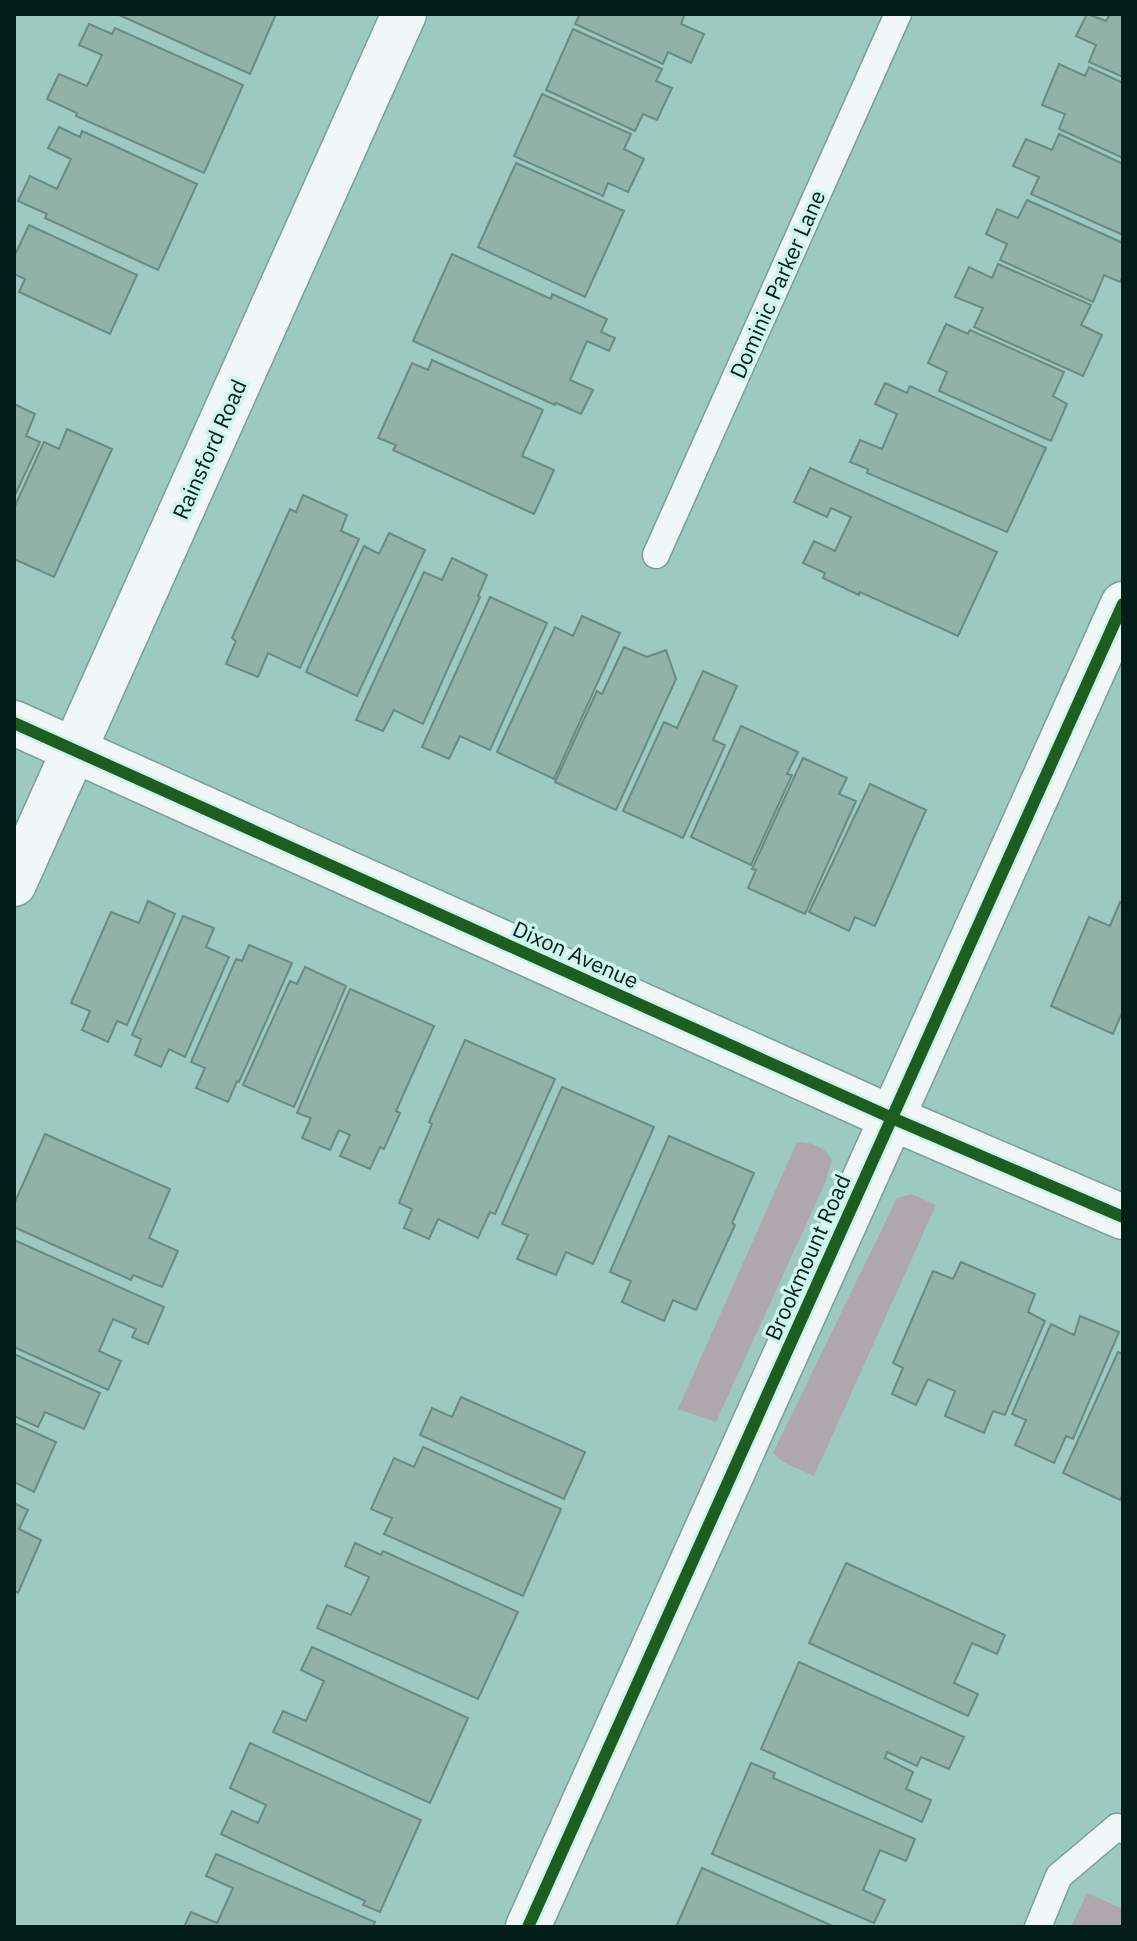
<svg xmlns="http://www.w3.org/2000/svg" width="1137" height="1941" viewBox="0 0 1137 1941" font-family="'IBM Plex Sans',sans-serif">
<rect width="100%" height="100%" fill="#9cc9c0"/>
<path fill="#b0a7ac" d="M 797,1142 C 812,1142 825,1147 832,1160 L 825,1183 L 716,1422 L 678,1409 Z
M 912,1194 L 936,1205 L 814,1476 L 783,1462 L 773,1453 L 897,1198 Z
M 1087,1893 L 1123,1909 L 1123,1927 L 1071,1927 Z"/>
<path fill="#91b2a7" stroke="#6a8b81" stroke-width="2" d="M 117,14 L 276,14 L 250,74 Z
M 580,14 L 685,14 L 681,24 L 704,34 L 691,63 L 668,52 L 663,64 L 575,24 Z
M 1087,14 L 1106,21 L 1110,14 L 1123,14 L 1123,77 L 1089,62 L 1096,45 L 1076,36 Z
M 89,24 L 112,34 L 115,28 L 243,85 L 204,173 L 76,116 L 77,113 L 47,99 L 59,74 L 87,86 L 102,55 L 79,45 Z
M 573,29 L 662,69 L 656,81 L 672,88 L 657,120 L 643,114 L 635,131 L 546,90 Z
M 1059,64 L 1085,76 L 1089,67 L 1123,83 L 1123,158 L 1059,129 L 1065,114 L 1042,105 Z
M 542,94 L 631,134 L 624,149 L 644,159 L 628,192 L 608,183 L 603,196 L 514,156 Z
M 59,127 L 80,137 L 82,131 L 197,184 L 158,270 L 45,218 L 47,214 L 18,201 L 30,176 L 57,189 L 71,159 L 48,148 Z
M 1059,134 L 1123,164 L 1123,235 L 1031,194 L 1039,177 L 1013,166 L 1026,139 L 1052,150 Z
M 516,163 L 624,211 L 585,297 L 478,247 Z
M 1027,200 L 1123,243 L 1123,276 L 1120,282 L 1104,275 L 1093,302 L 1000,260 L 1007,244 L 986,234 L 997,209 L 1018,218 Z
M 29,225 L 137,275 L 110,334 L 19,292 L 25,279 L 14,274 L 14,257 Z
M 452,254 L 551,299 L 552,294 L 607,319 L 601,332 L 615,338 L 609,351 L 587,341 L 570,380 L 593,390 L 581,414 L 556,403 L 555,405 L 413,341 Z
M 998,264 L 1091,305 L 1081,325 L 1102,335 L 1083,376 L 974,327 L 983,308 L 955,297 L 969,267 L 992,278 Z
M 946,324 L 968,334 L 970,330 L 1064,372 L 1053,396 L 1067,404 L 1051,441 L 939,391 L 947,372 L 928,363 Z
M 432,360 L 543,410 L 522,456 L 554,470 L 534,514 L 393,450 L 396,445 L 378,438 L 412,363 L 428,370 Z
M 885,383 L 907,393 L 910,386 L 1046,448 L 1007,532 L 867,473 L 868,469 L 850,462 L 860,440 L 882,449 L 897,414 L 875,404 Z
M 14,404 L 35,414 L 26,436 L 40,442 L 14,497 Z
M 67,429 L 112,449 L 54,577 L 14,559 L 14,508 L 44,442 L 59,449 Z
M 810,468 L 997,552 L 958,636 L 860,592 L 859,595 L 823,578 L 825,573 L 803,563 L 814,541 L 835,551 L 851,517 L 831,508 L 827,517 L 794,502 Z
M 303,495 L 347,515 L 341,531 L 359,539 L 300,668 L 268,653 L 258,677 L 226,664 L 236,641 L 232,638 L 290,509 L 296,512 Z
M 389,533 L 425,550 L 357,696 L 306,672 L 364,546 L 379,554 Z
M 452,558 L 487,575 L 478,596 L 480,597 L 423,724 L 394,710 L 383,731 L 356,720 L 424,572 L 442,580 Z
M 490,597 L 547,623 L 490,750 L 460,736 L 449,759 L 422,747 Z
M 582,616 L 620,633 L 554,779 L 497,752 L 555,627 L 573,636 Z
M 624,647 L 647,657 L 666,650 L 676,679 L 616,810 L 555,782 L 597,691 L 602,694 Z
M 703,671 L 737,686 L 713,740 L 725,745 L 683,838 L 623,811 L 664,722 L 677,728 Z
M 741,726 L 798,752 L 787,774 L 792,775 L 751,865 L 691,837 Z
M 803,758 L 847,778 L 839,794 L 856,801 L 805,914 L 748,888 L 756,870 L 752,869 Z
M 870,784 L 926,810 L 875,926 L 855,917 L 849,931 L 809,912 Z
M 148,901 L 175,914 L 127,1025 L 117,1021 L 108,1042 L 82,1030 L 90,1011 L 71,1003 L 111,912 L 139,923 Z
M 1120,902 L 1123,903 L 1123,1010 L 1113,1034 L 1051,1006 L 1089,917 L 1110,926 Z
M 183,916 L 214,928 L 206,947 L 229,957 L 185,1057 L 169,1049 L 161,1067 L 135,1055 L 141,1039 L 132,1035 Z
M 249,945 L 292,963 L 239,1082 L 237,1081 L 228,1102 L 196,1088 L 205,1068 L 191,1062 L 236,959 L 242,961 Z
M 305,967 L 346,986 L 294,1107 L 243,1085 L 290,981 L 297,984 Z
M 350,989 L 434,1026 L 396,1111 L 400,1113 L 384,1149 L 380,1147 L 370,1169 L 340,1156 L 350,1135 L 339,1130 L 330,1150 L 302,1138 L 311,1118 L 297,1113 Z
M 465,1040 L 555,1079 L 495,1214 L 490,1212 L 478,1238 L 438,1219 L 429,1239 L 404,1228 L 412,1209 L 399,1203 L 432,1124 L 429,1122 Z
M 562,1087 L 654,1127 L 593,1264 L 566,1252 L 556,1275 L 517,1259 L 528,1235 L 502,1224 Z
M 45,1134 L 170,1189 L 149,1238 L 178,1251 L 162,1287 L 133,1275 L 131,1280 L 14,1227 L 14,1204 Z
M 669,1136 L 754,1173 L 732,1223 L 735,1225 L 696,1310 L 673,1300 L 664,1321 L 622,1302 L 631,1281 L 610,1272 Z
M 14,1240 L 164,1307 L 148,1344 L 132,1337 L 136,1329 L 113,1319 L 99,1351 L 121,1361 L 108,1390 L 14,1347 Z
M 961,1262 L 1035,1294 L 1028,1312 L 1045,1321 L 1005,1415 L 993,1411 L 984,1433 L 945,1416 L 955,1391 L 928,1379 L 916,1405 L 892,1394 L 903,1368 L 893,1363 L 933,1271 L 953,1279 Z
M 1080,1316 L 1119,1332 L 1073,1439 L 1066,1436 L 1054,1463 L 1015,1445 L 1026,1420 L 1012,1414 L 1051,1324 L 1074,1335 Z
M 1118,1352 L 1123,1354 L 1123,1494 L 1120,1500 L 1063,1473 Z
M 14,1354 L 100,1393 L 84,1429 L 45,1412 L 38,1427 L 14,1416 Z
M 461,1397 L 585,1452 L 564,1499 L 420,1435 L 432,1408 L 452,1417 Z
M 14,1423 L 56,1442 L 34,1492 L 14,1482 Z
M 423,1447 L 561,1509 L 523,1596 L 384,1534 L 392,1518 L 371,1509 L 394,1458 L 414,1467 Z
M 14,1503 L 28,1510 L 19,1529 L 41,1540 L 18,1593 L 14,1591 Z
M 355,1543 L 381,1555 L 383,1551 L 518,1612 L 478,1699 L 317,1628 L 327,1605 L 351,1615 L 366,1584 L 369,1577 L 345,1566 Z
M 846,1563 L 1005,1635 L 997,1654 L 972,1643 L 954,1683 L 978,1694 L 968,1716 L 809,1643 Z
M 312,1647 L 468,1718 L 430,1803 L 273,1732 L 283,1711 L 306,1721 L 324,1681 L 301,1670 Z
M 799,1662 L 964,1737 L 949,1769 L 921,1757 L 917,1766 L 887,1752 L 885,1758 L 913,1772 L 906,1789 L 931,1800 L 922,1822 L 761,1749 Z
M 250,1743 L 421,1820 L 380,1912 L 363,1905 L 365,1901 L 221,1834 L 232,1811 L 258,1823 L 266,1805 L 230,1788 Z
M 751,1763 L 775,1773 L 773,1778 L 915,1839 L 906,1861 L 880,1850 L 863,1890 L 885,1900 L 874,1923 L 712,1854 Z
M 216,1854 L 375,1922 L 373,1927 L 184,1927 L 191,1912 L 217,1923 L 233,1888 L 206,1876 Z
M 702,1868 L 835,1927 L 676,1927 Z"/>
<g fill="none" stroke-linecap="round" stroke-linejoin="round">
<g stroke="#799f97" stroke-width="29">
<path id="lane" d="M 656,555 L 898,14
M 1038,1927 L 1059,1876 L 1117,1827 L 1123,1830"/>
</g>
<g stroke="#799f97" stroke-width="47">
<path id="street" d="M 14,723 L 892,1118 L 1123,1217
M 14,884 L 404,14
M 528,1927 L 1123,604"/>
</g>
<use href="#lane" stroke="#f0f7f6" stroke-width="26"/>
<use href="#street" stroke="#f0f7f6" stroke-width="44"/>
<g stroke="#cdf5ec" stroke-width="17">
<path id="cycleway" d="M 14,723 L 892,1118 L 1123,1217
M 528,1927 L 1123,604"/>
</g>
<use href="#cycleway" stroke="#1b5e20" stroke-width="12"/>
</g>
<g text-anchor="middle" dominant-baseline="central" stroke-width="7" stroke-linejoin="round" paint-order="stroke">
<g font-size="22" fill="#031e19" stroke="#cdf5ec">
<text transform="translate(777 284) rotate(-66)">Dominic Parker Lane</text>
<text transform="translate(209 449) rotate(-66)">Rainsford Road</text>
<text transform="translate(576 954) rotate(24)">Dixon Avenue</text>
<text transform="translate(807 1257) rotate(-66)">Brookmount Road</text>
</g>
</g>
<rect width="1137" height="1941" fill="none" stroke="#031e19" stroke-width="32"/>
</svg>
